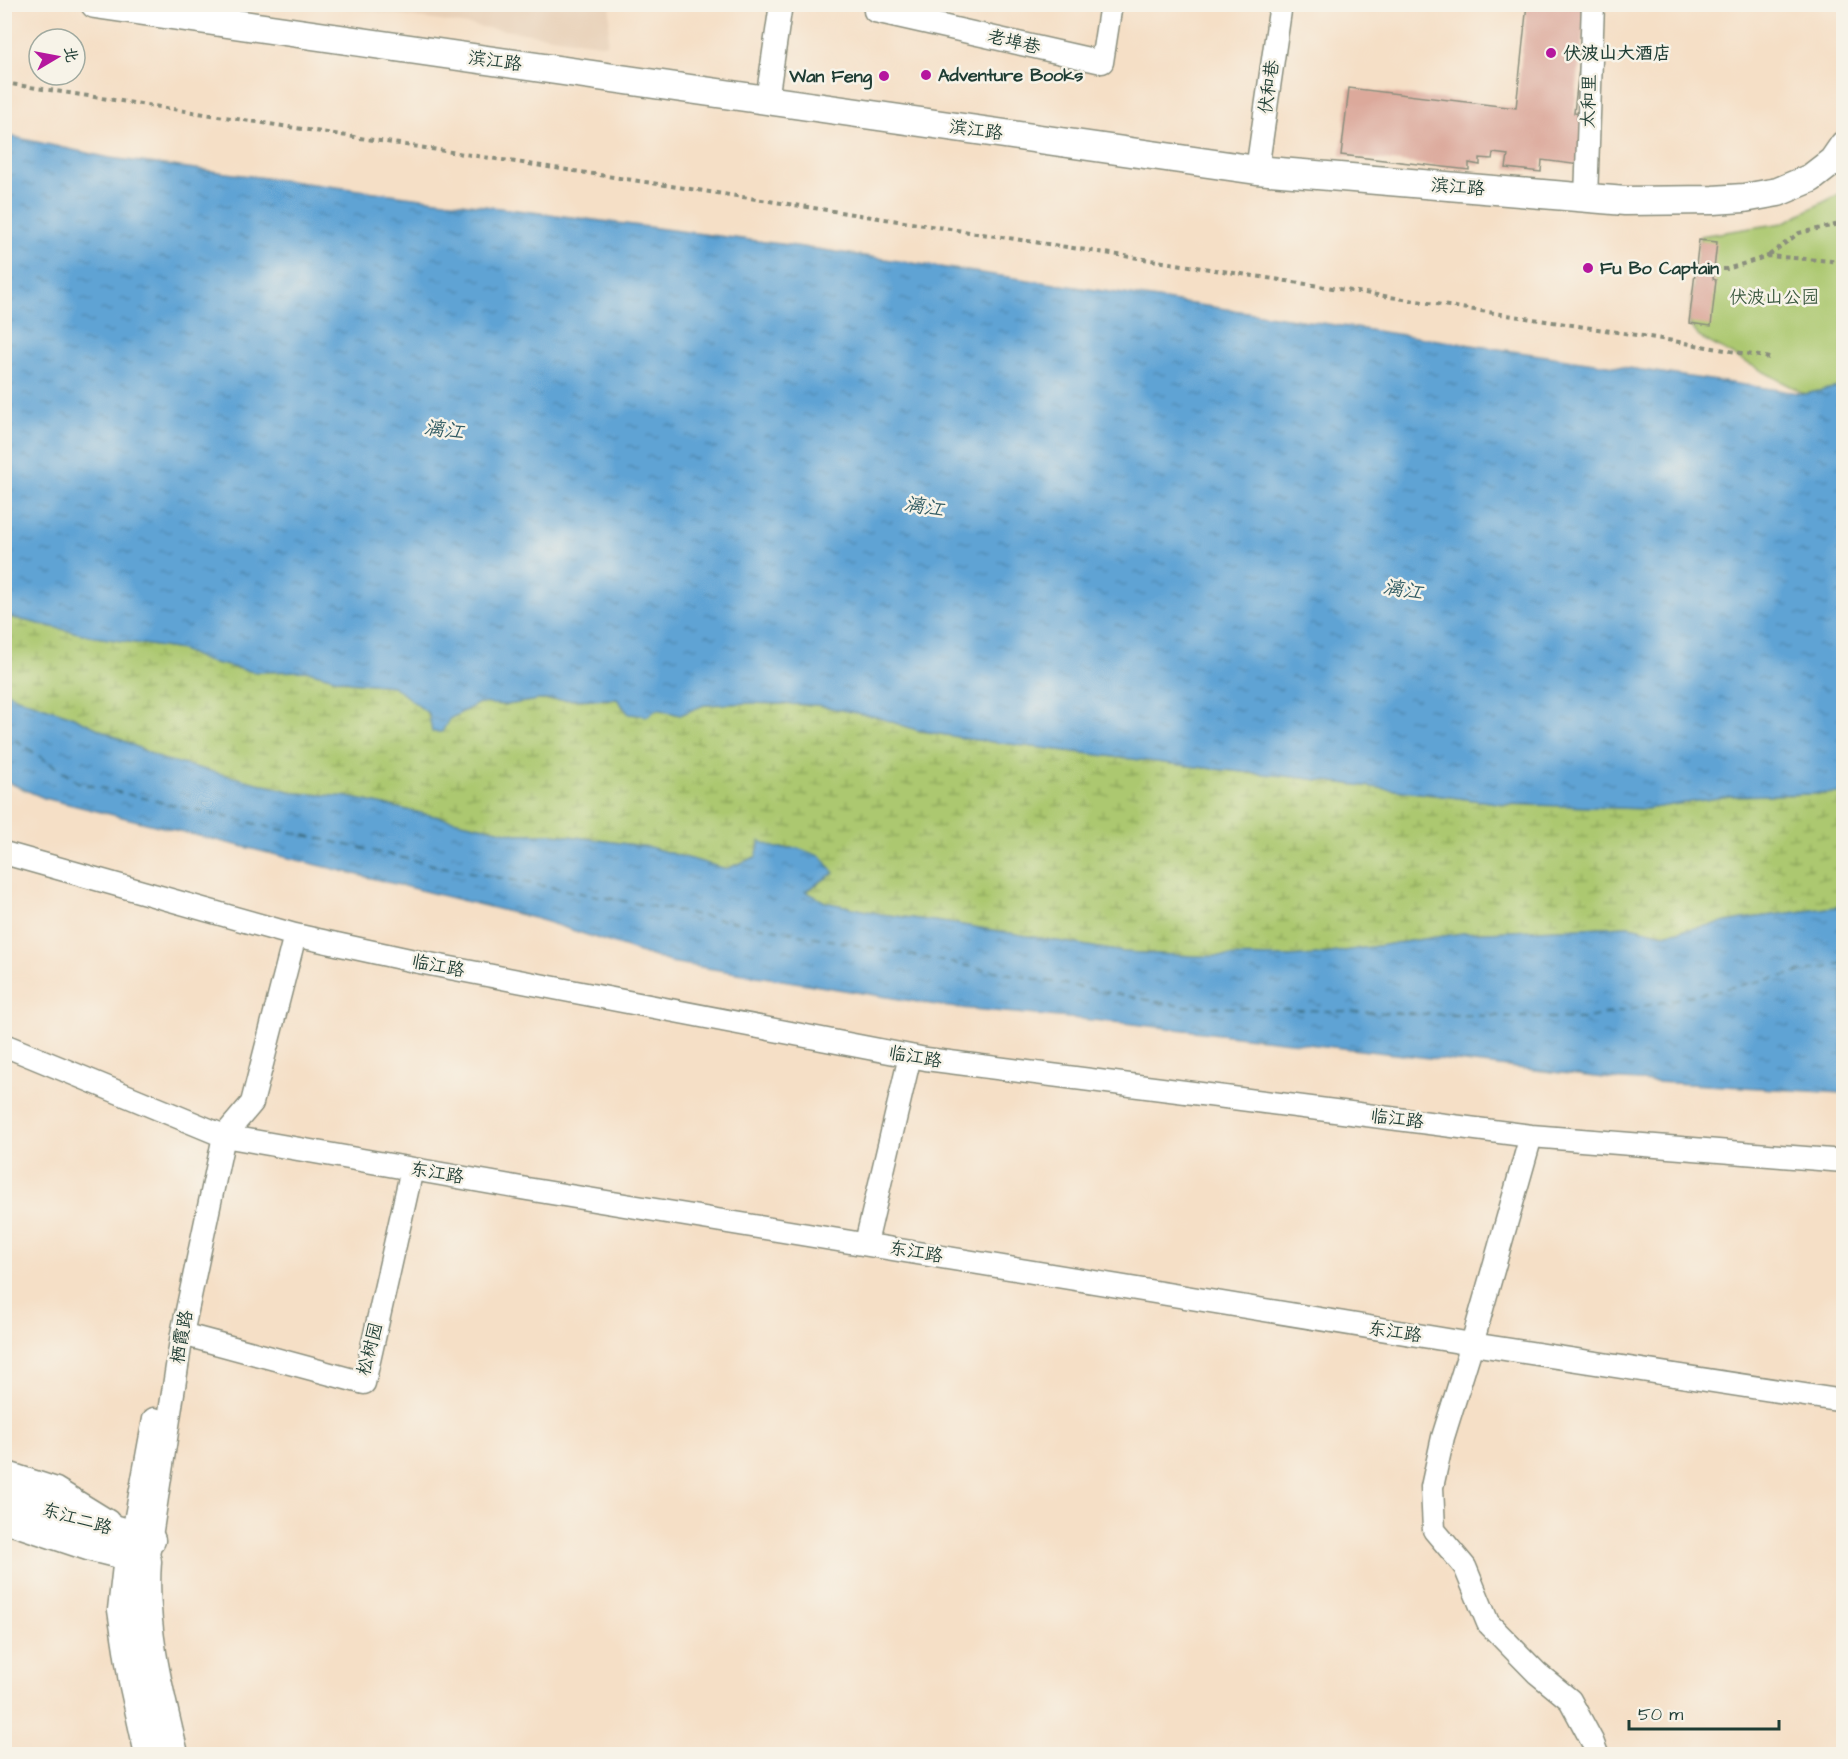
<svg xmlns="http://www.w3.org/2000/svg" width="1848" height="1759" viewBox="0 0 1848 1759" font-family="'Architects Daughter','LXGW WenKai TC',sans-serif">
<defs>
<pattern id="wetland-marsh" width="20" height="14" patternUnits="userSpaceOnUse" patternTransform="scale(1.5)"><rect width="20" height="14" fill="#acc86f"/><path d="M1 5h8M5 5V1M11 12h8M15 12V8" fill="none" stroke="#8ba45c"/></pattern>
<pattern id="water-ripples" width="26" height="14" patternUnits="userSpaceOnUse" patternTransform="scale(1.5)"><rect width="26" height="14" fill="#5fa3d4"/><path d="M2 4q2-2 4 0t4 0M15 11q2-2 4 0t4 0" fill="none" stroke="#4e86ad"/></pattern>
</defs>
<rect width="100%" height="100%" fill="#f7f3e8"/>
<filter id="ink" filterUnits="userSpaceOnUse"><feTurbulence type="fractalNoise" baseFrequency=".0167" numOctaves="2"/><feDisplacementMap in="SourceGraphic" scale="12" xChannelSelector="R" yChannelSelector="G"/><feConvolveMatrix kernelMatrix="1 2 1 2 8 2 1 2 1" color-interpolation-filters="sRGB"/></filter>
<filter id="wash" filterUnits="userSpaceOnUse"><feTurbulence type="fractalNoise" baseFrequency=".008" numOctaves="4" result="noise"/><feDisplacementMap in="SourceGraphic" scale="24" xChannelSelector="R" yChannelSelector="G"/><feGaussianBlur stdDeviation="1.35" result="paint"/><feColorMatrix in="noise" values="0 0 0 0 0 0 0 0 0 0 0 0 0 0 0 0 0 1.4 0 .05"/><feComposite in="paint" operator="in"/></filter>
<g filter="url(#wash)">
<rect width="100%" height="100%" fill="#f5dfc6"/>
<path fill="#e8d0b7" d="M 328,5 L 611,4 L 611,5 L 607,45 Z"/>
<path fill="url(#wetland-marsh)" stroke="#668252" stroke-width="1.5" d="M 5,616 L 96,637 L 182,650 L 206,661 L 254,672 L 308,671 L 350,682 L 394,686 L 429,714 L 433,732 L 449,719 L 479,703 L 506,705 L 538,700 L 617,699 L 629,714 L 657,709 L 680,715 L 704,705 L 750,703 L 817,705 L 877,717 L 917,730 L 969,739 L 1214,769 L 1295,777 L 1505,804 L 1646,809 L 1730,796 L 1843,793 L 1843,906 L 1743,919 L 1663,934 L 1630,926 L 1463,933 L 1318,955 L 1289,957 L 1192,956 L 1123,952 L 956,924 L 881,914 L 825,902 L 805,892 L 834,873 L 797,848 L 776,848 L 726,869 L 649,847 L 554,834 L 516,834 L 348,797 L 297,793 L 162,759 L 69,715 L 17,698 L 5,691 Z"/>
<path fill="#acc86f" stroke="#668252" stroke-width="1.5" d="M 1843,192 L 1843,386 L 1805,394 L 1699,337 L 1689,323 L 1700,236 L 1783,223 Z"/>
<path fill="url(#water-ripples)" stroke="#3f7084" stroke-width="1.5" d="M 5,135 L 110,158 L 796,246 L 1805,394 L 1843,386 L 1843,793 L 1730,796 L 1646,809 L 1505,804 L 1295,777 L 1214,769 L 969,739 L 917,730 L 877,717 L 817,705 L 750,703 L 704,705 L 680,715 L 657,709 L 648,716 L 629,714 L 617,699 L 538,700 L 506,705 L 479,703 L 449,719 L 442,732 L 432,732 L 429,714 L 393,686 L 350,682 L 308,671 L 254,672 L 206,661 L 182,650 L 96,637 L 5,616 Z
M 5,691 L 17,698 L 69,715 L 162,759 L 297,793 L 348,797 L 516,834 L 554,834 L 649,847 L 726,869 L 756,857 L 760,841 L 776,848 L 797,848 L 822,857 L 834,873 L 805,891 L 825,902 L 881,914 L 956,924 L 1123,952 L 1192,956 L 1289,957 L 1318,955 L 1463,933 L 1630,926 L 1663,934 L 1743,919 L 1843,906 L 1843,1093 L 1622,1080 L 1124,1023 L 949,1007 L 670,962 L 538,919 L 44,798 L 5,781 Z"/>
<g fill="none" stroke-linecap="round" stroke-linejoin="round">
<path stroke="#325c64" stroke-width="1.5" stroke-dasharray="8 6" stroke-linecap="butt" d="M 4,732 L 79,783 L 438,866 L 1180,1006 L 1583,1019 L 1844,963"/>
</g>
<g id="blocks">
<path fill="#dca99b" d="M 1527,4 L 1562,4 L 1586,7 L 1574,113 L 1586,115 L 1580,165 L 1542,160 L 1541,172 L 1506,168 L 1508,155 L 1493,153 L 1492,159 L 1480,158 L 1480,165 L 1469,163 L 1469,170 L 1341,155 L 1349,88 L 1516,108 Z
M 1699,240 L 1717,242 L 1713,279 L 1716,280 L 1711,326 L 1689,323 Z"/>
</g>
</g>
<g filter="url(#ink)">
<use href="#blocks" fill-opacity="0" stroke="#8a8e7d" stroke-width="1.5"/>
<g fill="none" stroke-linecap="round" stroke-linejoin="round">
<g stroke="#8a8e7d" stroke-width="25">
<path id="minor" d="M 876,4 L 875,11 L 1102,62 L 1111,4
M 767,100 L 781,4
M 1257,170 L 1281,4
M 1586,198 L 1593,4
M 4,853 L 295,935 L 419,962 L 926,1059 L 1531,1136 L 1844,1161
M 4,1045 L 224,1136 L 527,1189 L 1472,1344 L 1844,1401
M 1531,1136 L 1472,1344 L 1443,1437 L 1432,1487 L 1434,1530 L 1465,1567 L 1488,1623 L 1537,1673 L 1570,1700 L 1592,1741 L 1597,1754
M 866,1243 L 910,1056
M 182,1334 L 364,1383 L 412,1169
M 4,1472 L 56,1489 L 108,1521
M 130,1549 L 154,1419
M 148,1556 L 182,1334 L 224,1136 L 252,1103 L 295,935"/>
</g>
<g stroke="#8a8e7d" stroke-width="31">
<path id="major" d="M 95,4 L 1257,170 L 1625,201 L 1713,200 L 1744,198 L 1778,192 L 1811,178 L 1833,161 L 1844,145
M 4,1497 L 151,1540
M 4,1518 L 91,1547 L 147,1561 C 142,1626 159,1692 174,1754
M 128,1557 L 122,1610 L 133,1682 L 149,1754"/>
</g>
<path stroke="#8a8e7d" stroke-width="4" stroke-dasharray="4.5 4.5" stroke-linecap="butt" d="M 4,83 L 1656,338 L 1770,358
M 1769,255 L 1799,233 L 1844,223
M 1714,269 L 1727,269 L 1768,256 L 1844,262"/>
<use href="#minor" stroke="#fff" stroke-width="22"/>
<use href="#major" stroke="#fff" stroke-width="28"/>
</g>
</g>
<g fill="#b5179e" stroke="#f7f3e8" stroke-width="2">
<circle cx="1551" cy="53" r="6"/>
<circle cx="926" cy="75" r="6"/>
<circle cx="884" cy="76" r="6"/>
<circle cx="1588" cy="268" r="6"/>
</g>
<g text-anchor="middle" dominant-baseline="central" stroke-width="5" stroke-linejoin="round" paint-order="stroke">
<g font-size="18" fill="#1f3d34" stroke="#f7f3e8">
<text transform="translate(1014 42) rotate(13)">老埠巷</text>
<text transform="translate(495 61) rotate(8)">滨江路</text>
<text transform="translate(1269 87) rotate(-82)">伏和巷</text>
<text transform="translate(1589 101) rotate(-88)">太和里</text>
<text transform="translate(976 130) rotate(8)">滨江路</text>
<text transform="translate(1458 187) rotate(5)">滨江路</text>
<text transform="translate(438 966) rotate(11)">临江路</text>
<text transform="translate(915 1057) rotate(10)">临江路</text>
<text transform="translate(1397 1119) rotate(7)">临江路</text>
<text transform="translate(437 1173) rotate(10)">东江路</text>
<text transform="translate(916 1252) rotate(10)">东江路</text>
<text transform="translate(1395 1332) rotate(9)">东江路</text>
<text transform="translate(182 1337) rotate(-80)">栖霞路</text>
<text transform="translate(370 1349) rotate(-75)">松树园</text>
<text transform="translate(77 1519) rotate(16)">东江二路</text>
</g>
<g font-size="18" font-weight="bold" fill="#1f3d34" stroke="#f7f3e8" text-anchor="start">
<text x="1563" y="53">伏波山大酒店</text>
<text x="938" y="75">Adventure Books</text>
<text x="872" y="76" text-anchor="end">Wan Feng</text>
<text x="1600" y="268">Fu Bo Captain</text>
</g>
<g font-size="18" fill="#3b5940" stroke="#f7f3e8">
<text x="1774" y="297">伏波山公园</text>
</g>
<g font-size="20" font-style="italic" fill="#325c64" stroke="#f7f3e8">
<text transform="translate(444 430) rotate(8)">漓江</text>
<text transform="translate(924 507) rotate(10)">漓江</text>
<text transform="translate(1403 590) rotate(10)">漓江</text>
</g>
</g>
<rect width="1848" height="1759" fill="none" stroke="#f7f3e8" stroke-width="24"/>
<g transform="translate(57 57) rotate(80)"><circle r="28" fill="#f7f3e8" stroke="#a1aaa0" stroke-width="1.5"/>
<path d="M0-4.5L10 22L0 15L-10 22Z" fill="#b5179e"/>
<text y="-9" font-size="16" font-weight="bold" text-anchor="middle" fill="#1f3d34">北</text>
</g>
<path d="M1629 1720v9h150v-9" fill="none" stroke="#1f3d34" stroke-width="3"/>
<text x="1638" y="1720" font-size="18" fill="#1f3d34" stroke="#f7f3e8" stroke-width="4.5" paint-order="stroke">50 m</text>
</svg>
